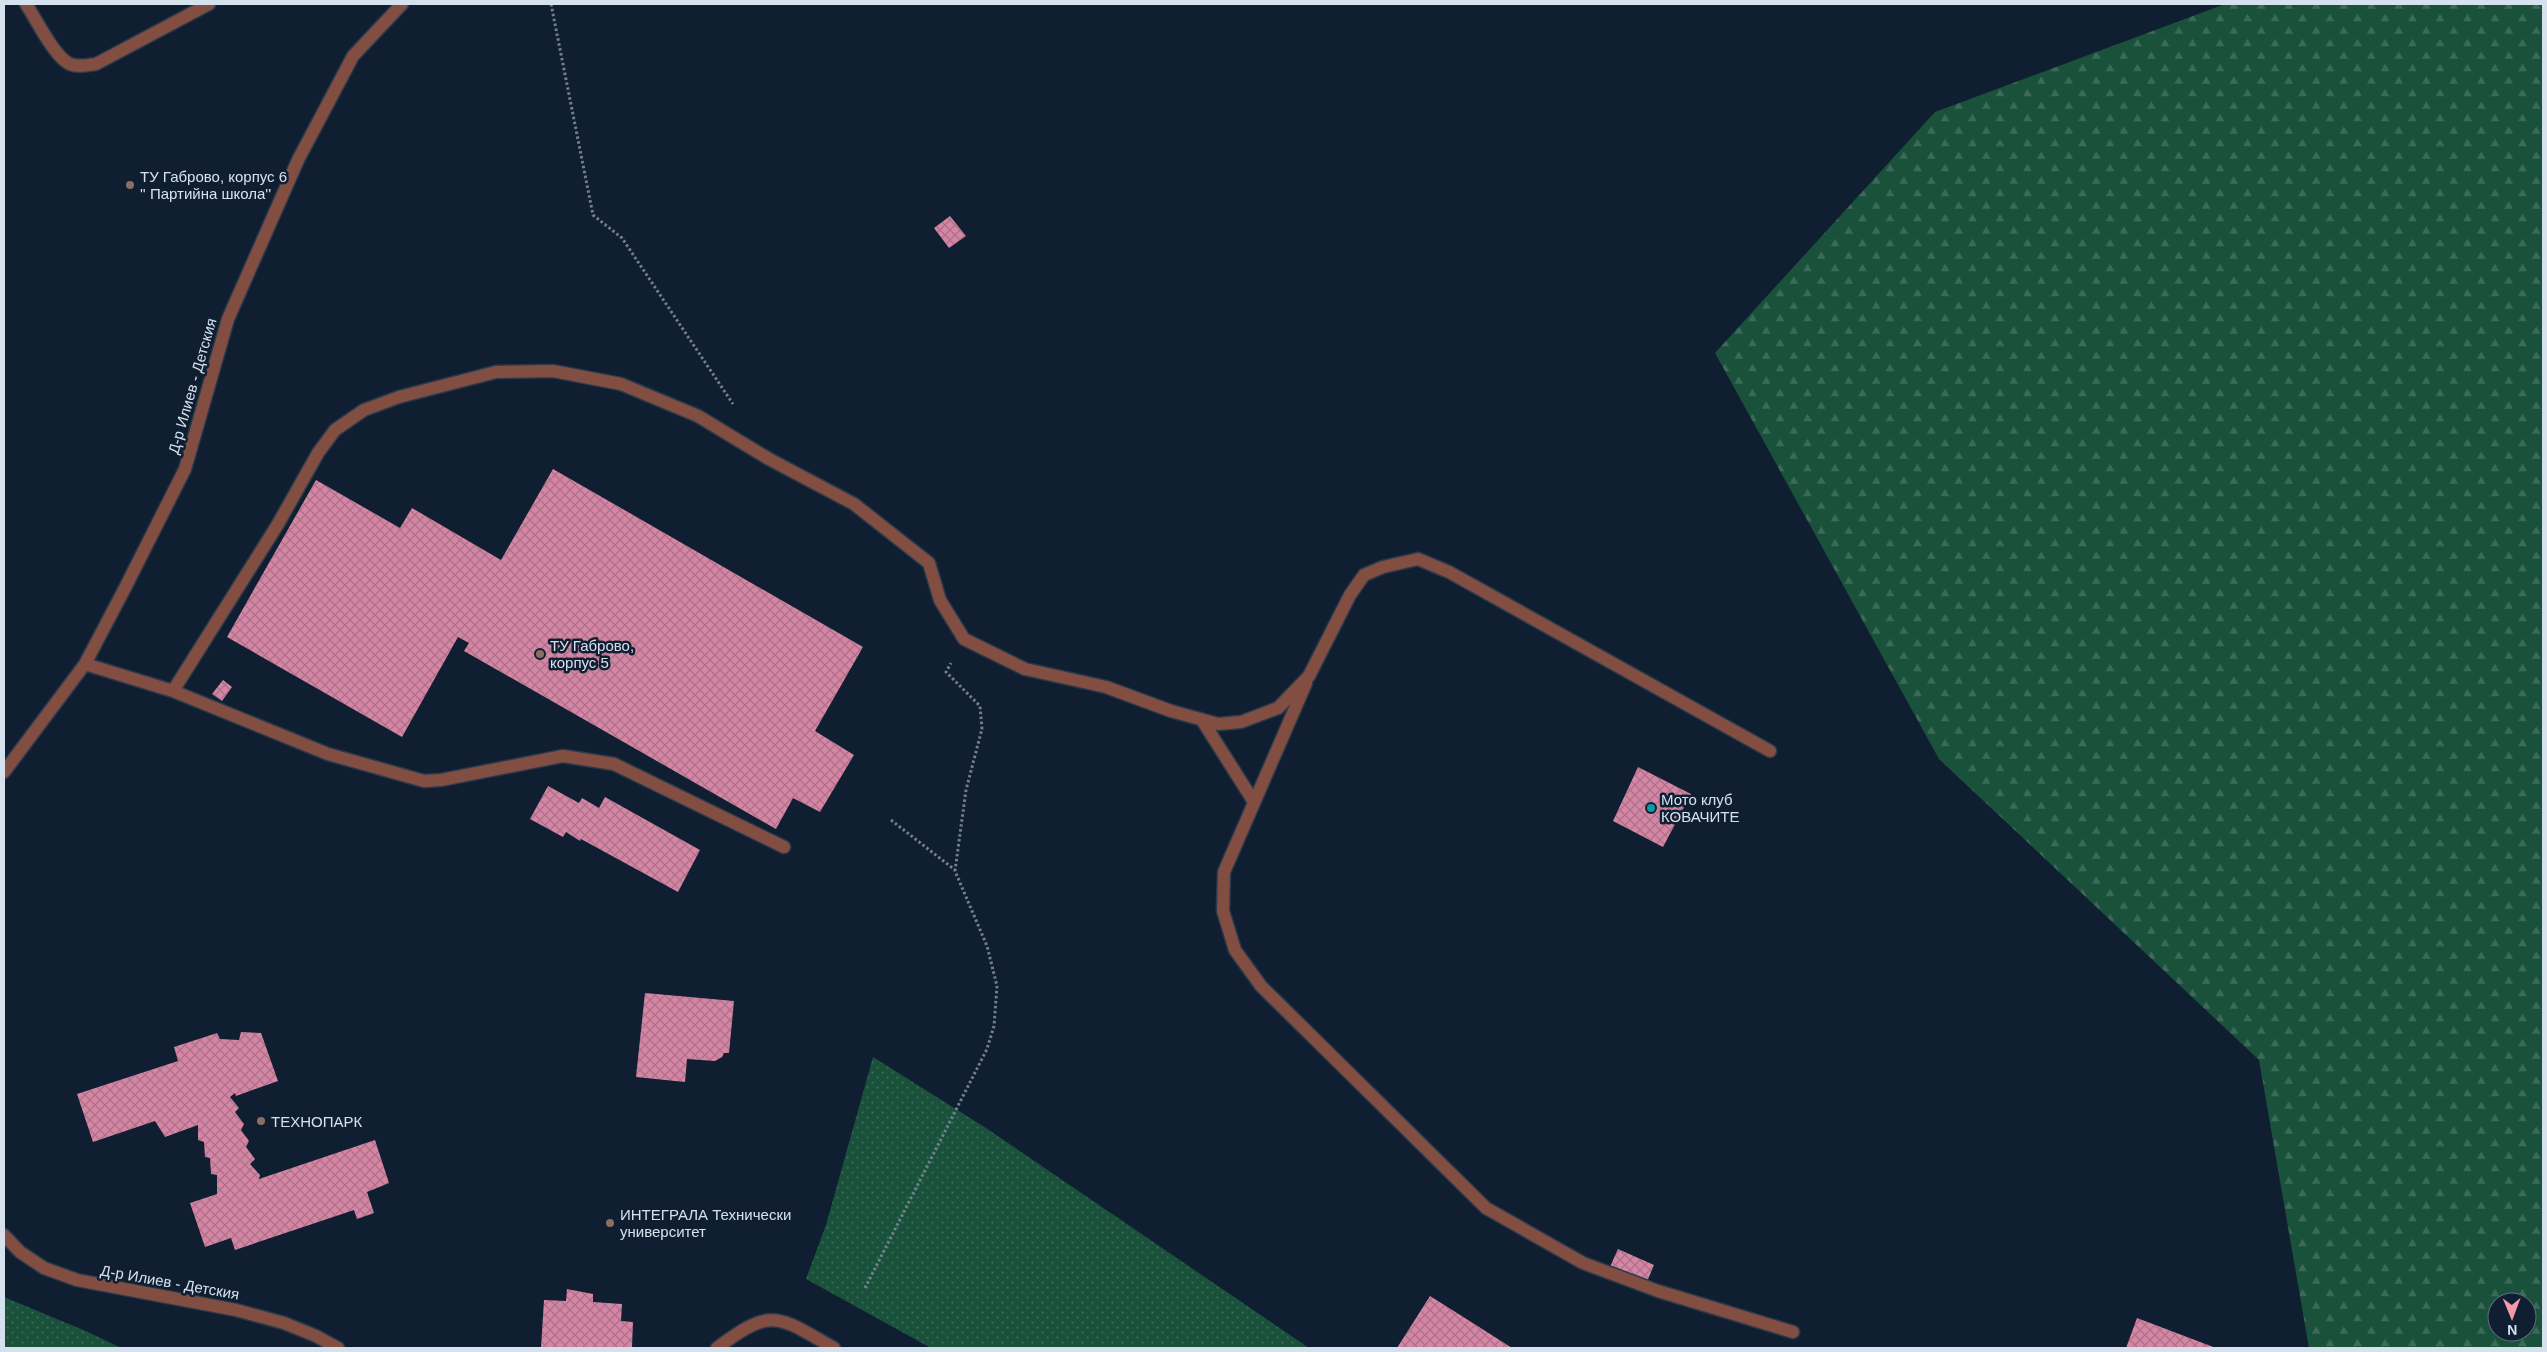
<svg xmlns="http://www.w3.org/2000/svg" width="2547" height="1352" viewBox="0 0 2547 1352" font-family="Arial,sans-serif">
<defs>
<pattern id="grass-dots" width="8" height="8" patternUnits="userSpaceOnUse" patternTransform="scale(1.25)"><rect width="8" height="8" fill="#1a513b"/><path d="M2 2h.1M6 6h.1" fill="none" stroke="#3b6a58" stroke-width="1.8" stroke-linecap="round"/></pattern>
<pattern id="forest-firs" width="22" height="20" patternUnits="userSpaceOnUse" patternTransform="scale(1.25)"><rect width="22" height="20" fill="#1a513b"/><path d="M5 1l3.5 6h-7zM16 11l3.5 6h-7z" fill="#3b6a58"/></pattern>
<pattern id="building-cross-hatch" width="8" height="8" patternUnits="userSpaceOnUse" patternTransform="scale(1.25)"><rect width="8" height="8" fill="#d785a4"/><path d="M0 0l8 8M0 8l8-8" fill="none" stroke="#aa7288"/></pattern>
</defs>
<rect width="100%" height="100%" fill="#0f1f31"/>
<path fill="url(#grass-dots)" d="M 873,1057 L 986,1128 L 1309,1348 L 931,1348 L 806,1279 L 826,1225 Z
M 4,1297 L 88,1332 L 121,1348 L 4,1348 Z"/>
<path fill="url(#forest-firs)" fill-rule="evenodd" d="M 2225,4 L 2543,4 L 2543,1348 L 2309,1348 L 2259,1060 L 1939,759 L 1715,353 L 1935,112 ZM 2497,1302 L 2527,1302 L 2527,1332 L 2497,1332 Z"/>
<path fill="url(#building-cross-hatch)" d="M 950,216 L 966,236 L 949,248 L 934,228 Z
M 553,469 L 863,647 L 815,731 L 854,755 L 820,812 L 793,798 L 776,829 L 464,651 L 469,643 L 458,637 L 402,737 L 227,637 L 316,480 L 400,528 L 412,508 L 501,560 Z
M 223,680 L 232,687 L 222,701 L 212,694 Z
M 1638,767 L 1691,794 L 1663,847 L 1613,821 Z
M 548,786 L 579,803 L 582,798 L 599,808 L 605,797 L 700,850 L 678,892 L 581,839 L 580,841 L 566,832 L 563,837 L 530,819 Z
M 645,993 L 734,1001 L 729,1053 L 724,1053 L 722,1057 L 715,1061 L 687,1059 L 685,1082 L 636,1077 Z
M 241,1032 L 261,1033 L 278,1081 L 236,1096 L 235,1093 L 230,1097 L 239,1108 L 235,1112 L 244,1124 L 241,1130 L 249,1141 L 246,1147 L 255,1159 L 250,1164 L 260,1175 L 259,1179 L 375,1140 L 389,1183 L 367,1192 L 374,1213 L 357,1219 L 354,1210 L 235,1250 L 231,1238 L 205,1247 L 190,1203 L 217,1194 L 217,1175 L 211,1174 L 210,1158 L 205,1157 L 204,1142 L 198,1140 L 198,1125 L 165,1137 L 155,1121 L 93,1142 L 77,1094 L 178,1061 L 174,1047 L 217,1033 L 220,1039 L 239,1040 Z
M 1618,1249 L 1654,1265 L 1646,1284 L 1609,1269 Z
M 567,1289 L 593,1294 L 593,1302 L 622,1304 L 621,1321 L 633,1322 L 632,1347 L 541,1348 L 544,1300 L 566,1301 Z
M 1430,1296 L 1476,1325 L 1512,1348 L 1397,1348 Z
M 2137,1318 L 2216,1348 L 2126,1348 Z"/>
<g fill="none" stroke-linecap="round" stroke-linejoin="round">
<g stroke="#2b3a4b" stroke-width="15">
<path id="service" d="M 26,4 C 36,19 53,54 68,63 C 76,68 87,65 96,64 L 209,4
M 85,664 L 173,691 L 278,524 L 318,453 L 335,430 L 364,410 L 399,397 L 496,372 L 553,371 L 621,384 L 698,416 L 769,459 L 854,504 L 929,563 L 940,600 L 964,639 L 1025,669 L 1106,687 L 1171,711 L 1218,724 L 1241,722 L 1278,708 L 1309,676 L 1350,595 L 1364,575 L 1383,567 L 1418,559 L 1449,572 L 1770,751
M 1306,683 L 1224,872 L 1223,911 L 1235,950 L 1261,986 L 1486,1208 L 1583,1263 L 1658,1291 L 1793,1332
M 173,691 L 328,754 L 424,781 L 441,780 L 563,756 L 614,764 L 784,847
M 1202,720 L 1254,802
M 717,1348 C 773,1306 777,1316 834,1348"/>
</g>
<g stroke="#2b3a4b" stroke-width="15">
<path id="tertiary" d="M 4,772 L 85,664 L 125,588 L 185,469 L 228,319 L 298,160 L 353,56 L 402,4
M 4,1235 L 20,1252 L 44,1268 L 77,1280 L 236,1310 L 284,1323 L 316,1336 L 338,1348"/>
</g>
<path stroke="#727f8f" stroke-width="3" stroke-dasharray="2.5 2.5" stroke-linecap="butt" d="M 551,4 L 593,215 L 622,238 L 733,404
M 891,820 L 955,870
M 865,1288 L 987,1049 L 994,1026 L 997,986 L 987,946 L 955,871 L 966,790 L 982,729 L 980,706 L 946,672 L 951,663"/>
<use href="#service" stroke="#834e42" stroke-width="12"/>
<use href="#tertiary" stroke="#834e42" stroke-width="12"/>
</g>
<g fill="#8d6e63" stroke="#0f1f31" stroke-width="2">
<circle cx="130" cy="185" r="5"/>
<circle cx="540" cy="654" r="5"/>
<circle cx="261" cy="1121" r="5"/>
<circle cx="610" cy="1223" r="5"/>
</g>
<circle fill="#0f9aa8" stroke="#0f1f31" stroke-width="2" cx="1651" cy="808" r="5"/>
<g text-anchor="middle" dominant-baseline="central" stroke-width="5" stroke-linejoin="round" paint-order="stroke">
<g font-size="15" fill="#d6e1ee" stroke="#0f1f31" text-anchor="start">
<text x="140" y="176">ТУ Габрово, корпус 6<tspan x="140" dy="17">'' Партийна школа''</tspan></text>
<text x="550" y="645">ТУ Габрово,<tspan x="550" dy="17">корпус 5</tspan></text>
<text x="1661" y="799">Мото клуб<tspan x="1661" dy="17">КОВАЧИТЕ</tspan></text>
<text x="271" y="1121">ТЕХНОПАРК</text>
<text x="620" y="1214">ИНТЕГРАЛА Технически<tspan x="620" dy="17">университет</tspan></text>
</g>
<g font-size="15" fill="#d6e1ee" stroke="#0f1f31">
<text transform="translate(192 386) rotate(-74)">Д-р Илиев - Детския</text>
<text transform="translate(170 1282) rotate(10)">Д-р Илиев - Детския</text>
</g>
</g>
<rect width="2547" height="1352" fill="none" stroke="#d6e1ee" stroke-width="10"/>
<g transform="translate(2512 1317) rotate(179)"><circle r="24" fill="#0f1f31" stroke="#5f6d7d"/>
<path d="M0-4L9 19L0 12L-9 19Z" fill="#f39aa9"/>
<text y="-8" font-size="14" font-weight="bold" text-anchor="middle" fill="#d6e1ee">N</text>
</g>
</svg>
